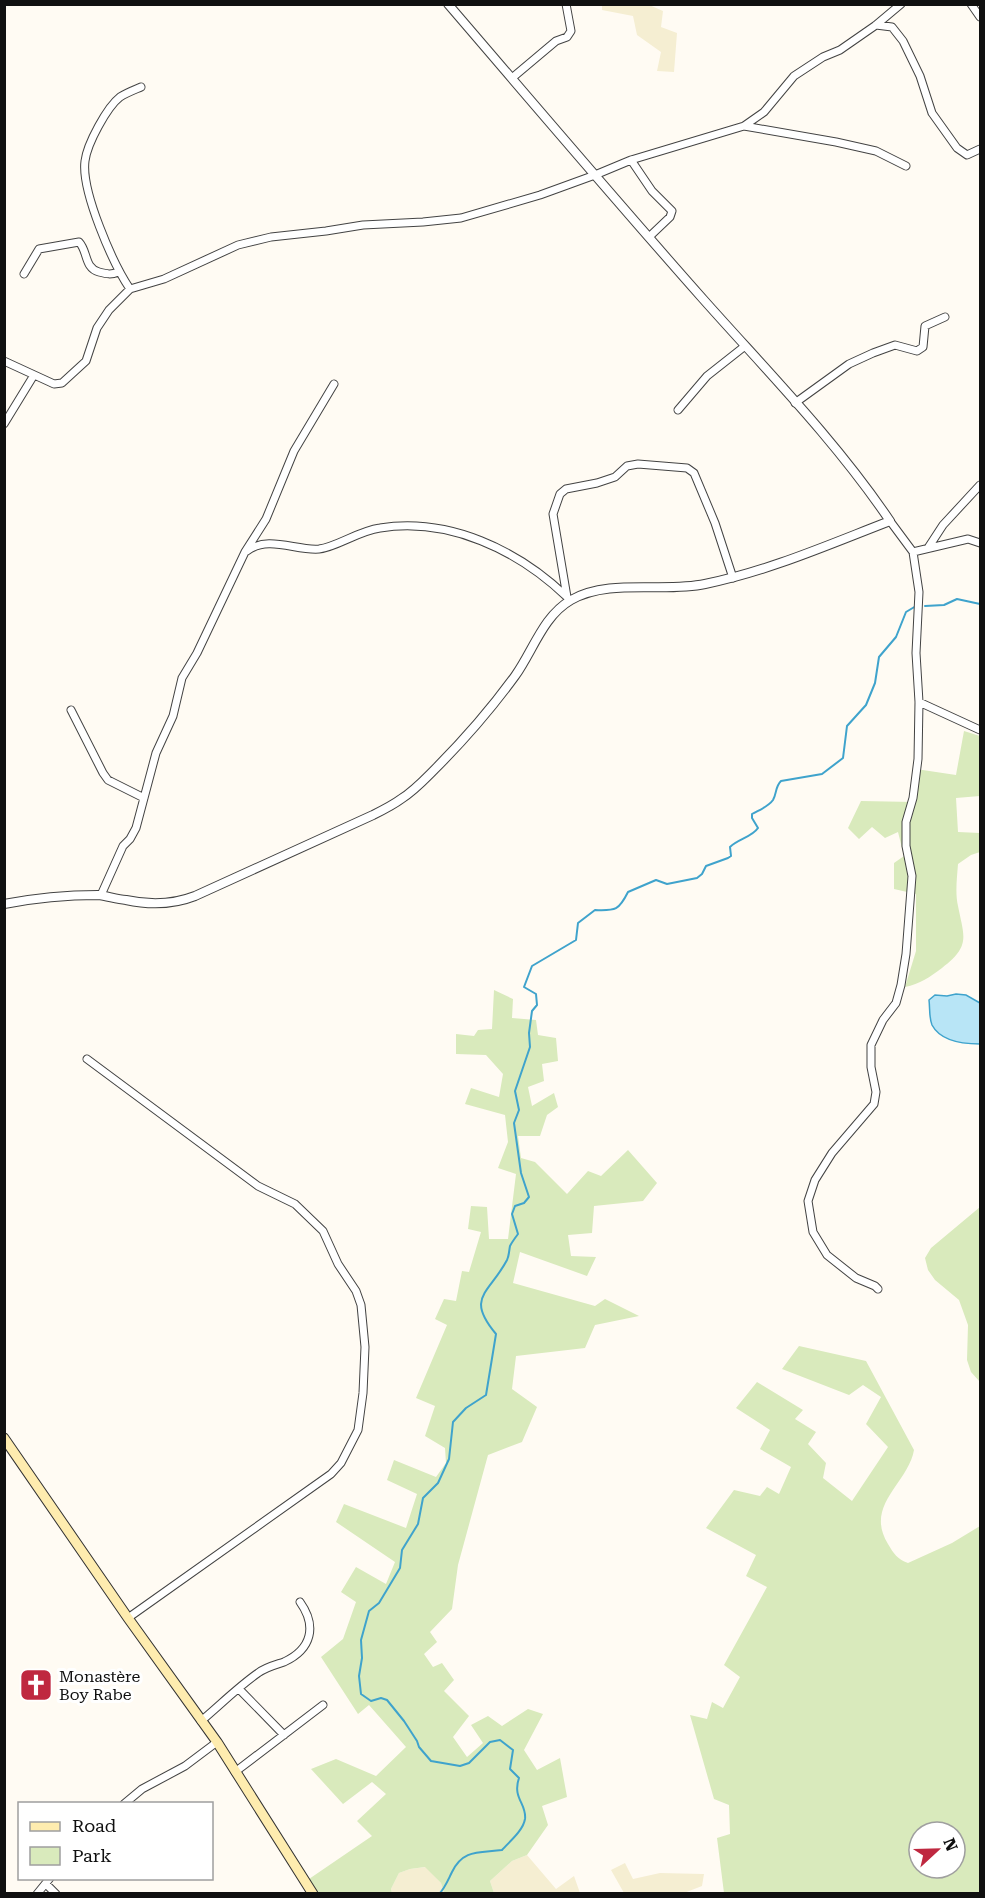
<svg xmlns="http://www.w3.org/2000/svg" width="985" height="1898" viewBox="0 0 985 1898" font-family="'Roboto Serif',serif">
<rect width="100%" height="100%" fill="#fffbf3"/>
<path fill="#f5eed2" d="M 647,4 L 663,11 L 661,27 L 677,33 L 674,72 L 657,71 L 661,52 L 637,35 L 633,16 L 602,10 L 602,5 Z
M 527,1855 L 556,1889 L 574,1876 L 580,1893 L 494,1893 L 490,1881 L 512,1861 Z
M 625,1863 L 633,1879 L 660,1873 L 704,1874 L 702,1886 L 684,1893 L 624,1893 L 611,1870 Z
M 426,1867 L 441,1883 L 444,1893 L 392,1893 L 391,1889 L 399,1873 L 410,1869 Z"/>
<path fill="#d9eabc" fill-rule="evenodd" d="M 964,731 L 980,736 L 980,796 L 956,798 L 958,832 L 980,833 L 980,852 L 971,855 L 958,864 C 957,878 955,893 958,906 C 964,937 971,946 942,968 C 930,977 920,984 905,987 L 916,951 L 916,894 L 894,889 L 894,863 L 904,856 L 898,832 L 885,838 L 872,827 L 859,839 L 848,828 L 861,801 L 914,802 L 916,769 L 956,775 Z
M 494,990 L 513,999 L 512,1018 L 536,1020 L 538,1035 L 556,1038 L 558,1061 L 542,1064 L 544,1081 L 528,1087 L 532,1106 L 554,1093 L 558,1107 L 547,1115 L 540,1136 L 518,1136 L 521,1158 L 535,1162 L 567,1194 L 588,1171 L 601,1176 L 628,1150 L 657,1183 L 643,1201 L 594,1206 L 592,1233 L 568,1235 L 571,1256 L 596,1257 L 587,1276 L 520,1252 L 513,1283 L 595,1306 L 605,1299 L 639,1316 L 595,1325 L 585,1348 L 516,1356 L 512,1389 L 537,1407 L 522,1442 L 488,1455 L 458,1565 L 452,1609 L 430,1632 L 437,1642 L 424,1654 L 433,1667 L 442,1663 L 454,1680 L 444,1691 L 469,1716 L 453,1737 L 467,1757 L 483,1743 L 471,1725 L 488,1716 L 502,1726 L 528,1709 L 543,1714 L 524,1750 L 537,1770 L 560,1758 L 567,1797 L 542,1806 L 548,1825 L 527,1855 L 512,1861 L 490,1881 L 494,1893 L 444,1893 L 441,1883 L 425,1867 L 410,1869 L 399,1873 L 391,1889 L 392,1893 L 314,1893 L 309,1879 L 372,1836 L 357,1821 L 386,1794 L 372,1782 L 343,1804 L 311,1769 L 336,1759 L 376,1776 L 406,1747 L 369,1705 L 358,1714 L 321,1657 L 343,1639 L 356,1602 L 341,1592 L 356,1567 L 386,1584 L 395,1562 L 336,1522 L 344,1504 L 406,1528 L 417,1494 L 387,1480 L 394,1460 L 436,1477 L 446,1463 L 445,1448 L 425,1436 L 435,1406 L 416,1398 L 447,1325 L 435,1319 L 444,1299 L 456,1301 L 462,1271 L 469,1272 L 481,1232 L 468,1229 L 471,1206 L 487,1207 L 489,1239 L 508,1239 L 516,1174 L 498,1168 L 508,1142 L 505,1115 L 465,1104 L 471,1088 L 499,1097 L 503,1074 L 486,1055 L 456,1054 L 456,1034 L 474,1036 L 478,1030 L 492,1029 Z
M 980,1207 L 980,1382 L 971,1372 L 967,1360 L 968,1325 L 959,1300 L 935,1280 L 928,1270 L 925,1258 L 931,1248 Z
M 799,1346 L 866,1361 L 914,1450 C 908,1484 864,1505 888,1544 C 894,1554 897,1559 908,1563 L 952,1543 L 980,1526 L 980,1893 L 724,1893 L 717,1838 L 730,1834 L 729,1805 L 714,1799 L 690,1715 L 707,1719 L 712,1702 L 723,1708 L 740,1677 L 724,1665 L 767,1587 L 746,1576 L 756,1555 L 706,1528 L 734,1490 L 760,1496 L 767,1487 L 779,1494 L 791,1467 L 760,1449 L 770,1430 L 736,1408 L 757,1382 L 803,1410 L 795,1419 L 816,1432 L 808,1444 L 826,1463 L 823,1478 L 852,1501 L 888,1447 L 866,1424 L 881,1397 L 863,1385 L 849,1395 L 782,1369 ZM 919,1832 L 955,1832 L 955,1868 L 919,1868 Z"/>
<path fill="#b8e5f6" stroke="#3fa3cc" stroke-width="1.5" d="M 956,994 L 966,995 L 980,1003 L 980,1044 C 964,1044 941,1042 932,1025 C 929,1018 930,1008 929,1000 L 935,995 L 947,996 Z"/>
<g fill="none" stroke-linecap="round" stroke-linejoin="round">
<path stroke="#3fa3cc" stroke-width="2" d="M 925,606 L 944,605 L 957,599 L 980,604
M 439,1894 C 445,1888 448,1880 452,1872 C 463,1849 479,1853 502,1850 C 509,1842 523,1831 525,1819 C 527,1804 512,1798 519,1778 L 510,1769 L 513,1750 L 500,1740 L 490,1742 L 469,1763 L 460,1766 L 431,1761 L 419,1747 L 417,1741 L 404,1721 L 387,1700 L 381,1698 L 371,1701 L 361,1694 L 359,1676 L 362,1658 L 361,1640 L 369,1611 L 379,1603 L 400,1568 L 402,1550 L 418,1524 L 423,1498 L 438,1483 L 449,1459 L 453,1422 L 466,1408 L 486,1395 L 496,1334 C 465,1297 489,1294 507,1260 C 509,1256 509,1251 510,1246 C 512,1242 515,1238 518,1234 L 512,1214 L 515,1206 L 524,1203 L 529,1197 L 521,1173 L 514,1123 L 519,1110 L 515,1091 L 530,1047 L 529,1033 L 532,1011 L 537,1005 L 536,994 L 524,987 L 532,966 L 576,940 L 578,923 L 595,910 C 616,911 619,910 628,892 L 656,880 L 667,884 L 697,878 L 702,874 L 706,866 L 728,858 L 731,856 L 730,847 C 738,839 752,837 758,828 L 752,818 L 752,814 C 759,810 768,807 773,800 C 777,793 775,787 781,781 L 822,774 L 843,758 L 847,726 L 866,705 L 875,683 L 879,657 L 896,637 L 906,612 L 916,606"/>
<g stroke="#434343" stroke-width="9">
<path id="minor" d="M 971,4 L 980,17
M 876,25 L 892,27 L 903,41 L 920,76 L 932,113 L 957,148 L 967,155 L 980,149
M 512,78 L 556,41 L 567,37 L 571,31 L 566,4
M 744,126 L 836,142 L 876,151 L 906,166
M 631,160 L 652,191 L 672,211 L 670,217 L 649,237
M 24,274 L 39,249 L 79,242 C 88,251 84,268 99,272 C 107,274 111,275 118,272
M 130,289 C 113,264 81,191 85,161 C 87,144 107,107 120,97 C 126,93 134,90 141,87
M 4,361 L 54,384 L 62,383 L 86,361 L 97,328 L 109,310 L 130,289 L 164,279 L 238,245 L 271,237 L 326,231 L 363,225 L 423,222 L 461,218 L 540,195 L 595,175 L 631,160 L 744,126 L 764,112 L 794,76 L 823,57 L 840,50 L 876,25 L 901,4
M 795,403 L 849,364 L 873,353 L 895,345 L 917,351 L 923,347 L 925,326 L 945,317
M 678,410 L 707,376 L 745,346
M 4,424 L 34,375
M 928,548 L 943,525 L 980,485
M 247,551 C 268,535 296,551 319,549 C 337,547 358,531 380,528 C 449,517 518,550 567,597
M 913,552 L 968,539 L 980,543
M 567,597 L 553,514 L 560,494 L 566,489 L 597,483 L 615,477 L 627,466 L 638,464 L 687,468 L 694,473 L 715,523 L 733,578
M 919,702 L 980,730
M 71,710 L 103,773 L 108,780 L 144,798
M 101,895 L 123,846 L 130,839 L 136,828 L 156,753 L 173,716 L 182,678 L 197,653 L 245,552 L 266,519 L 294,451 L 334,384
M 87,1059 L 258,1186 L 295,1204 L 323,1231 L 338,1264 L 356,1291 L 361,1305 L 365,1347 L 363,1393 L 358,1430 L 341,1463 L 331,1474 L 128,1618
M 878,1289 L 875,1286 L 856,1278 L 827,1255 L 813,1232 L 808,1201 L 815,1180 L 832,1153 L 874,1104 L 876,1092 L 871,1067 L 871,1045 L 883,1020 L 896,1003 L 901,985 L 906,954 L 912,876 L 906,846 L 906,822 L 913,798 L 918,759 L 919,702 L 916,653 L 919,592 L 913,552 L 890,521
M 239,1689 L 284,1735
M 201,1721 C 220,1705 238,1687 258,1673 C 266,1667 275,1665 284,1662 C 312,1649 317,1626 300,1602
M 235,1772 L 323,1705
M 124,1804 L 142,1789 L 185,1766 L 217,1742
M 46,1884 L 56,1894
M 37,1894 L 50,1878"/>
</g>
<g stroke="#434343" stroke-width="10">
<path id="tertiary" d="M 4,904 C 35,898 67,895 98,895 C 107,896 116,899 126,900 C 149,905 172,905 195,896 L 373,815 C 383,810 393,805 401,799 C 414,791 424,780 435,769 C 464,740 491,709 515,676 C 533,651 543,616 571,600 C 609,578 664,593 705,584 C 769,571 830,544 890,521 C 836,441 767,371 703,299 C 617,202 533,103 448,4"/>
</g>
<g stroke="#323232" stroke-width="11">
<path id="secondary" d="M 4,1438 L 128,1618 L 217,1742 L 313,1894"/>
</g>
<use href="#minor" stroke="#fff" stroke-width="7"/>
<use href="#tertiary" stroke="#fff" stroke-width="8"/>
<use href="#secondary" stroke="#feecaf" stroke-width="9"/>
</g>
<defs>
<g id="church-square" transform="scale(1.725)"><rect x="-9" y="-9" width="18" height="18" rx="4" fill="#bf2840" stroke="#fff"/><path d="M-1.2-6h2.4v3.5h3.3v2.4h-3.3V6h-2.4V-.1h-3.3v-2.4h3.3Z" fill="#fff"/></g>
</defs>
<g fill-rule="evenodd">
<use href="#church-square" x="36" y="1685"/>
</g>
<g text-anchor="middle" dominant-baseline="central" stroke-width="6" stroke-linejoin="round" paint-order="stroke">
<g font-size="16" fill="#101010" stroke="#fff" text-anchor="start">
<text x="59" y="1676">Monastère<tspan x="59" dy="18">Boy Rabe</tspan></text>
</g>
</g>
<rect width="985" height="1898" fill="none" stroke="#101010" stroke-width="12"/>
<rect x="18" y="1802" width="195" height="78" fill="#ffffff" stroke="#9f9f9f" stroke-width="1.5"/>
<rect x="30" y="1822" width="30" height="9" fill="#feecaf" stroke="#9f9f9f" stroke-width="1.5"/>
<text x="72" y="1832" font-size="18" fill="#101010">Road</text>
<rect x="30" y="1847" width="30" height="18" fill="#d9eabc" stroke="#9f9f9f" stroke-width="1.5"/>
<text x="72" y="1862" font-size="18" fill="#101010">Park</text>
<g transform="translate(937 1850) rotate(68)"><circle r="28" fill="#ffffff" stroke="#9f9f9f" stroke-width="1.5"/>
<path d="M0-4.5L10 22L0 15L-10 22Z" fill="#bf2840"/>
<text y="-9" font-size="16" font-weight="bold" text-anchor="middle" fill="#101010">N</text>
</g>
</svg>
